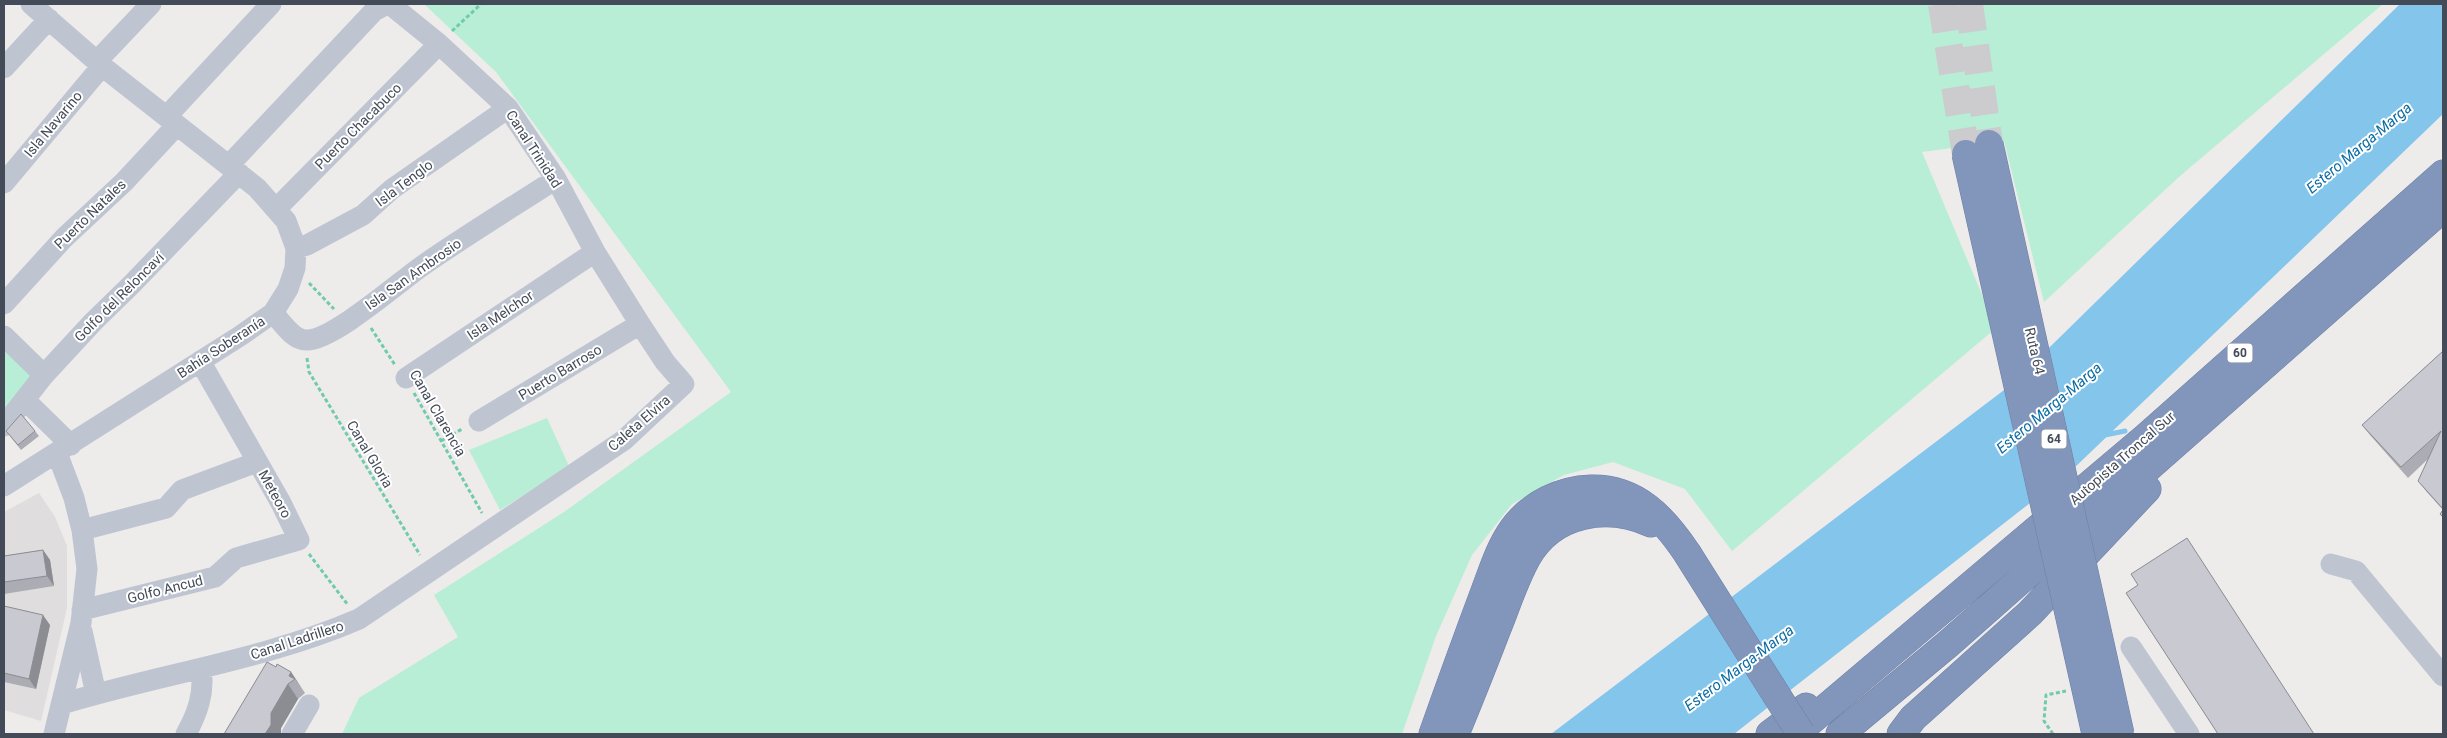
<svg xmlns="http://www.w3.org/2000/svg" width="2447" height="738" viewBox="0 0 2447 738" font-family="Roboto,sans-serif">
<rect width="100%" height="100%" fill="#eeebeb"/>
<path fill="#dfdddd" d="M 39,493 L 55,517 L 67,546 L 67,608 L 41,721 L 4,710 L 4,512 Z"/>
<path fill="#b7eed5" d="M 424,4 L 2383,4 L 2180,176 L 2044,302 L 2004,141 L 1922,152 L 1996,328 L 1732,551 L 1685,489 L 1613,462 L 1564,475 L 1512,504 L 1472,555 L 1436,636 L 1402,734 L 342,734 L 359,698 L 458,637 L 434,595 L 564,512 L 731,392 L 496,72 Z
M 4,349 L 33,377 L 4,412 Z
M 547,418 L 569,466 L 500,510 L 469,450 Z"/>
<path fill="#84c5eb" d="M 2400,4 L 2443,4 L 2443,114 L 2071,471 L 1734,734 L 1551,734 L 2012,384 Z"/>
<g fill="none" stroke-linecap="round" stroke-linejoin="round">
<path stroke="#84c5eb" stroke-width="5" d="M 2105,435 L 2125,431"/>
<path stroke="#cccbce" stroke-width="28" stroke-dasharray="28 14" stroke-linecap="butt" d="M 1942,4 L 1966,154
M 1969,4 L 1989,144"/>
<g stroke="#6d80a7" stroke-width="29">
<path id="highway" d="M 1433,734 C 1450,686 1467,639 1485,591 C 1493,570 1500,547 1513,529 C 1531,504 1561,490 1591,489 C 1637,488 1664,519 1687,553
M 1455,734 C 1469,700 1483,665 1496,631 C 1506,607 1514,580 1527,557 C 1553,512 1607,503 1651,523
M 1770,734 L 1806,707
M 1795,734 L 2145,438 L 2443,174
M 1840,734 L 1948,644 L 2443,208
M 1901,734 L 1913,718 L 2030,613 L 2147,489"/>
</g>
<path stroke="#70cbad" stroke-width="3" stroke-dasharray="4 2.5" stroke-linecap="butt" d="M 452,31 L 481,4
M 309,283 L 334,309
M 371,328 L 395,365
M 307,358 L 309,372 L 420,555
M 414,393 L 482,513
M 441,441 L 462,429
M 309,554 L 348,605
M 2053,734 L 2044,721 L 2046,695 L 2066,691"/>
<path stroke="#bec5d1" stroke-width="21" d="M 97,61 L 151,4
M 4,68 L 49,19
M 167,116 L 271,4
M 4,183 L 102,66
M 277,208 L 439,44
M 296,248 L 307,245 L 363,215 L 392,189 L 508,108
M 4,304 L 64,238 L 124,182 L 177,125
M 273,313 C 282,322 293,341 307,340 C 333,340 398,283 422,266 C 465,236 511,208 556,179
M 4,336 L 44,375
M 406,378 L 595,252
M 25,400 L 71,445
M 479,421 L 640,324
M 4,426 L 44,375 L 93,322 L 132,284 L 239,173
M 4,486 L 240,336 L 273,313 L 288,289 L 295,268 L 296,248 L 286,221 L 257,188 L 102,66 L 31,4
M 82,530 L 166,508 L 182,490 L 257,462
M 2331,564 L 2356,571 L 2443,676
M 82,610 L 215,577 L 236,558 L 299,540 L 281,503 L 200,361
M 82,631 L 96,694
M 2131,647 L 2189,734
M 62,704 C 160,674 264,660 359,619 L 624,440 L 684,384 L 665,362 L 640,324 L 595,252 L 556,179 L 508,108 L 439,44 L 391,5 L 385,5 L 374,11 L 229,165
M 54,734 L 81,623 L 87,569 L 82,530 L 74,498 L 57,453
M 186,734 C 197,714 205,693 201,670
M 292,734 L 309,705"/>
<use href="#highway" stroke="#8295bb" stroke-width="28"/>
<g stroke="#6d80a7" stroke-width="29" stroke-linecap="butt">
<path id="highway-bridge" d="M 1989,144 L 2120,734
M 1966,154 L 2096,734
M 1687,553 L 1801,734"/>
</g>
<use href="#highway-bridge" stroke="#8295bb" stroke-width="28"/>
</g>
<path fill="#acadb4" d="M 2443,351 L 2443,518 L 2440,514 L 2443,510 L 2426,491 L 2418,481 L 2428,459 L 2408,478 L 2370,435 L 2362,425 Z
M 6,431 L 35,431 L 39,436 L 21,450 Z
M 43,550 L 50,560 L 54,586 L 4,594 L 4,556 Z
M 4,606 L 50,625 L 36,689 L 4,682 Z
M 291,672 L 305,693 L 298,699 L 281,728 L 281,734 L 224,734 Z"/>
<path fill="#8c8d92" d="M 43,550 L 50,560 L 54,586 L 47,576 Z
M 43,615 L 50,625 L 36,689 L 29,679 Z
M 291,672 L 301,687 L 295,679 L 289,676 Z
M 288,684 L 298,699 L 281,728 L 281,734 L 265,734 L 271,713 Z"/>
<path fill="#c8c9d1" stroke="#8c8d92" d="M 2443,351 L 2443,509 L 2418,481 L 2441,431 L 2401,467 L 2362,425 Z
M 21,414 L 35,431 L 18,445 L 6,431 Z
M 2443,510 L 2443,517 L 2440,514 Z
M 2187,538 L 2314,734 L 2218,734 L 2126,593 L 2138,585 L 2131,574 Z
M 43,550 L 47,576 L 4,582 L 4,556 Z
M 4,606 L 43,615 L 29,679 L 4,673 Z
M 267,662 L 276,667 L 277,664 L 291,672 L 289,676 L 295,679 L 288,684 L 271,713 L 271,725 L 265,734 L 224,734 Z"/>
<g text-anchor="middle" dominant-baseline="central" stroke-width="4" stroke-linejoin="round" paint-order="stroke">
<g fill="#fff" stroke="#7c818a" stroke-width="1">
<rect x="2227.5" y="343.5" width="25" height="19" rx="4"/>
<rect x="2041.5" y="429.5" width="25" height="19" rx="4"/>
</g>
<g font-size="12" font-weight="bold" fill="#444b58">
<text x="2240" y="353">60</text>
<text x="2054" y="439">64</text>
</g>
<g font-size="14" fill="#444b58" stroke="#fff">
<text transform="translate(53 124) rotate(-50)">Isla Navarino</text>
<text transform="translate(358 126) rotate(-45)">Puerto Chacabuco</text>
<text transform="translate(534 149) rotate(57)">Canal Trinidad</text>
<text transform="translate(404 183) rotate(-37)">Isla Tenglo</text>
<text transform="translate(90 214) rotate(-44)">Puerto Natales</text>
<text transform="translate(413 274) rotate(-35)">Isla San Ambrosio</text>
<text transform="translate(119 297) rotate(-45)">Golfo del Reloncaví</text>
<text transform="translate(500 315) rotate(-34)">Isla Melchor</text>
<text transform="translate(221 347) rotate(-33)">Bahía Soberanía</text>
<text transform="translate(2035 351) rotate(77)">Ruta 64</text>
<text transform="translate(560 372) rotate(-31)">Puerto Barroso</text>
<text transform="translate(438 413) rotate(60)">Canal Clarencia</text>
<text transform="translate(639 423) rotate(-41)">Caleta Elvira</text>
<text transform="translate(370 454) rotate(59)">Canal Gloria</text>
<text transform="translate(2122 458) rotate(-41)">Autopista Troncal Sur</text>
<text transform="translate(275 494) rotate(61)">Meteoro</text>
<text transform="translate(165 589) rotate(-14)">Golfo Ancud</text>
<text transform="translate(297 640) rotate(-18)">Canal Ladrillero</text>
</g>
<g font-size="15" font-style="italic" fill="#0b6ca4" stroke="#fff">
<text transform="translate(2359 148) rotate(-40)">Estero Marga-Marga</text>
<text transform="translate(2049 408) rotate(-40)">Estero Marga-Marga</text>
<text transform="translate(1739 668) rotate(-37)">Estero Marga-Marga</text>
</g>
</g>
<rect width="2447" height="738" fill="none" stroke="#444b58" stroke-width="10"/>
</svg>
